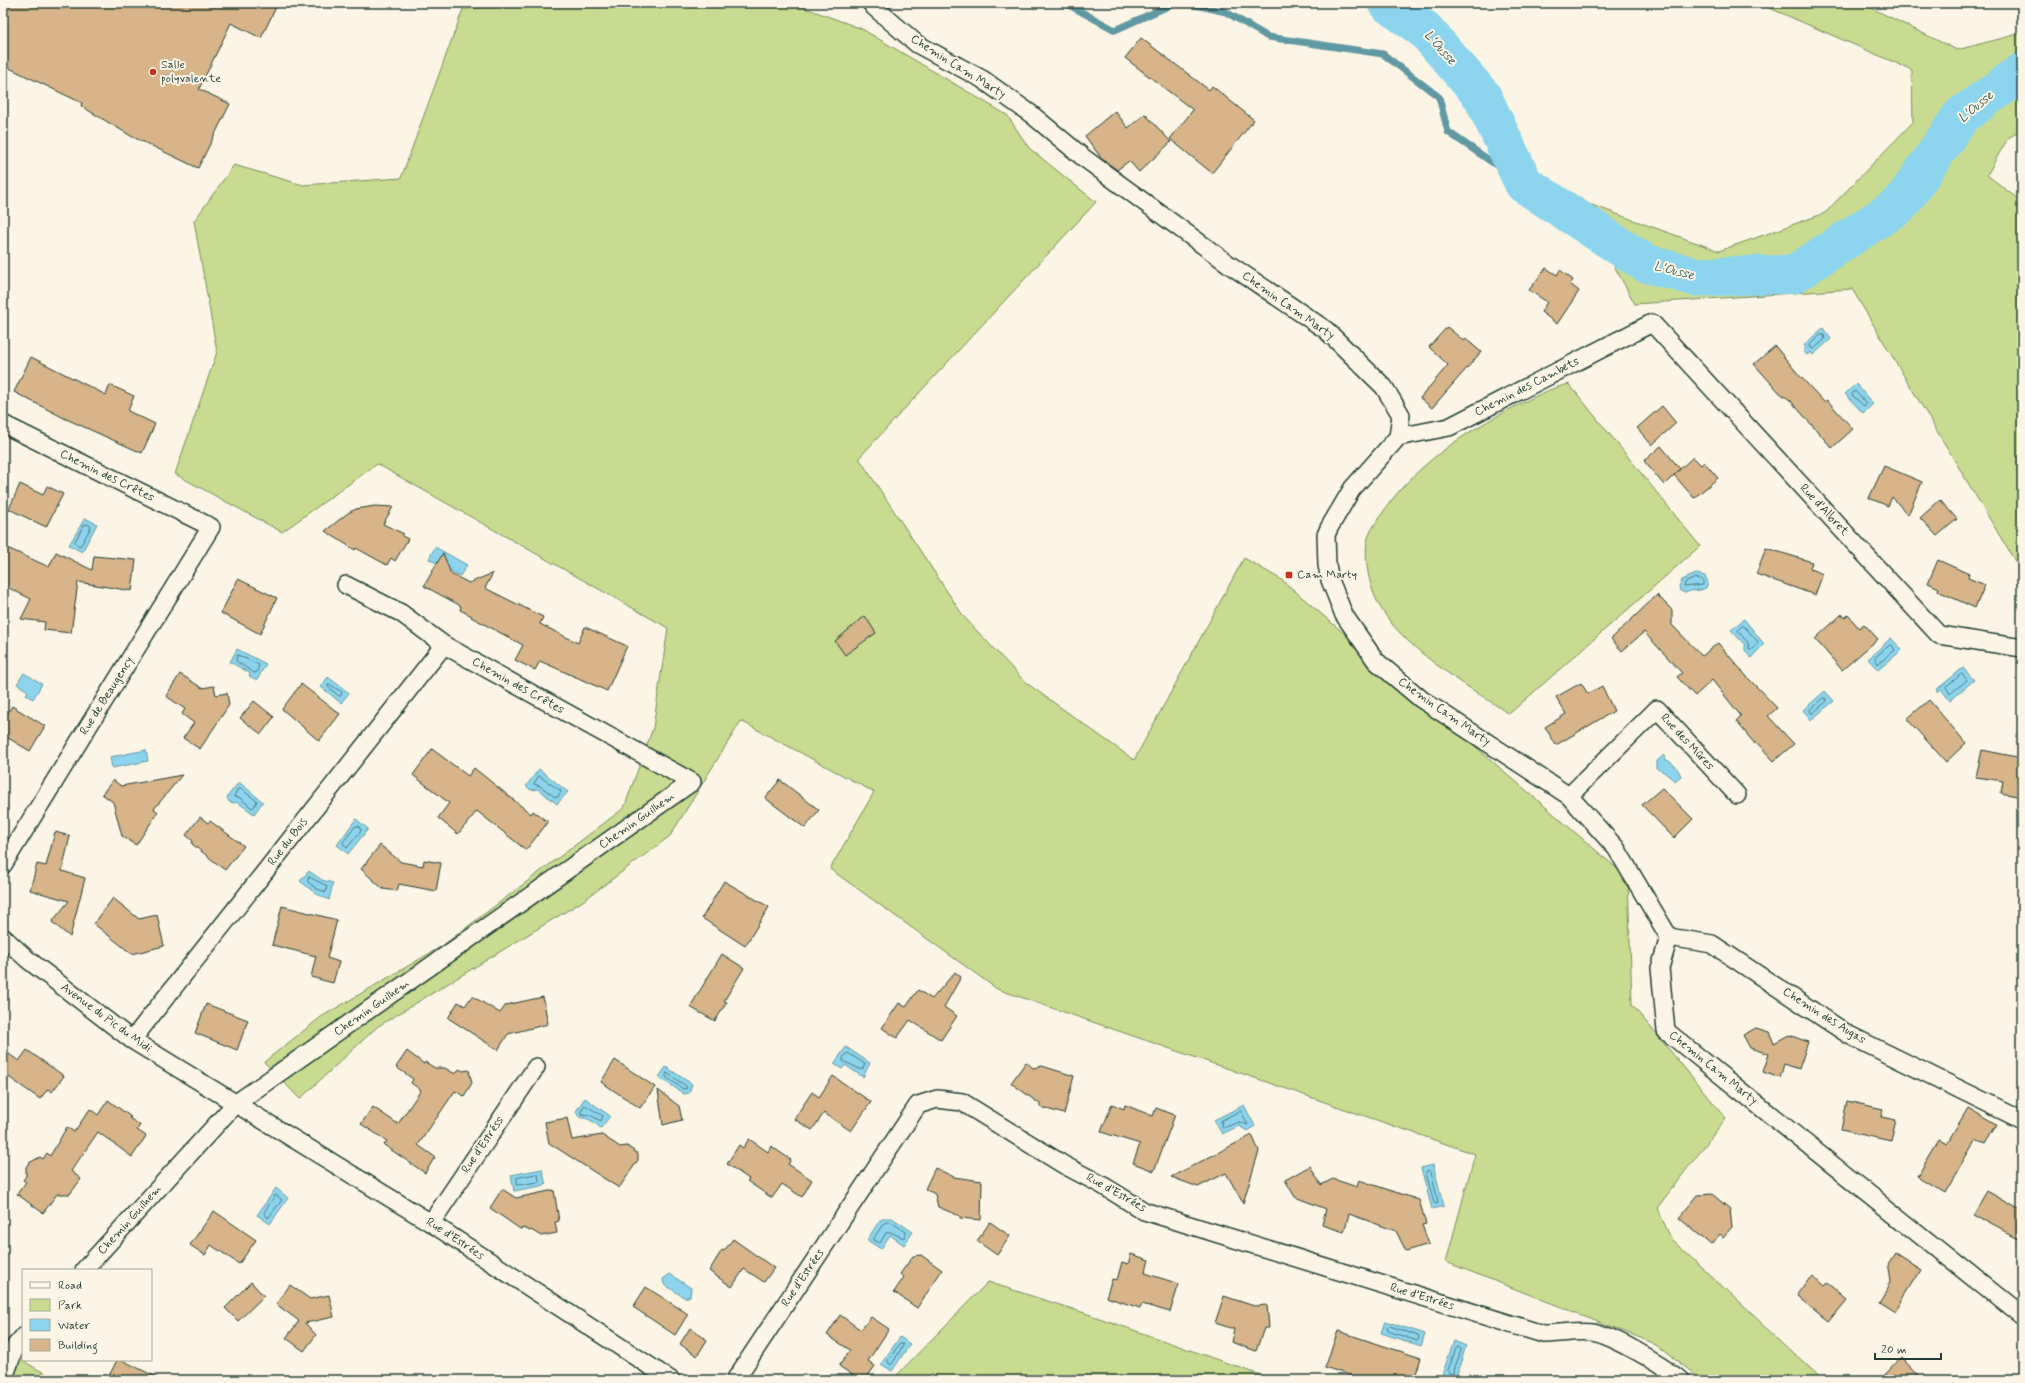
<svg xmlns="http://www.w3.org/2000/svg" width="2025" height="1383" viewBox="0 0 2025 1383" font-family="Mynerve,sans-serif">
<rect width="100%" height="100%" fill="#fcf5e5"/>
<filter id="ink" filterUnits="userSpaceOnUse"><feTurbulence type="fractalNoise" baseFrequency=".025" numOctaves="2"/><feDisplacementMap in="SourceGraphic" scale="8" xChannelSelector="R" yChannelSelector="G"/><feConvolveMatrix kernelMatrix="1 2 1 2 8 2 1 2 1" color-interpolation-filters="sRGB"/></filter>
<g filter="url(#ink)">
<path fill="#c9db90" stroke="#748c62" d="M 553,3 L 792,3 L 862,29 L 1007,115 L 1029,148 L 1096,202 L 859,458 L 964,617 L 1025,682 L 1134,760 L 1244,558 L 1282,580 L 1628,878 L 1632,1005 L 1726,1118 L 1657,1208 L 1672,1240 L 1823,1380 L 1703,1380 L 1656,1344 L 1446,1262 L 1475,1154 L 997,989 L 830,869 L 874,792 L 741,721 L 670,836 L 583,901 L 377,1027 L 300,1099 L 264,1062 L 321,1017 L 442,946 L 624,808 L 653,728 L 668,628 L 377,464 L 282,532 L 175,474 L 217,352 L 194,221 L 234,165 L 303,185 L 401,178 L 463,9 Z
M 1758,3 L 1861,3 L 1957,50 L 2022,33 L 2022,130 L 2008,138 L 1987,175 L 2022,202 L 2022,573 L 1852,289 L 1635,304 L 1578,200 L 1719,251 L 1825,213 L 1913,122 L 1912,70 Z
M 1569,384 L 1700,546 L 1509,714 C 1467,685 1400,648 1377,601 C 1369,584 1364,560 1367,542 C 1369,531 1376,523 1381,515 C 1413,466 1465,432 1516,406 C 1534,397 1550,388 1569,384 Z
M 988,1282 L 1088,1314 L 1275,1380 L 892,1380 Z
M 3,1350 L 57,1380 L 3,1380 Z"/>
<path fill="#8cd4ed" stroke="#6098a3" d="M 1823,328 L 1831,339 L 1813,355 L 1811,352 L 1807,355 L 1803,351 L 1806,348 L 1804,345 Z
M 1856,384 L 1873,404 L 1863,413 L 1845,394 Z
M 85,518 L 97,524 L 82,552 L 69,545 Z
M 435,547 L 467,565 L 460,576 L 429,559 Z
M 1696,574 L 1705,576 L 1708,582 L 1706,588 C 1698,592 1693,589 1685,593 L 1680,591 L 1679,586 L 1682,580 Z
M 1744,619 L 1764,644 L 1751,658 L 1745,650 L 1745,645 L 1731,630 Z
M 1891,638 L 1902,650 L 1878,670 L 1868,659 Z
M 237,649 L 266,664 L 257,680 L 249,676 L 250,673 L 230,662 Z
M 1963,668 L 1974,680 L 1950,701 L 1941,689 L 1938,692 L 1936,690 Z
M 24,673 L 42,684 L 33,699 L 26,695 L 28,691 L 17,684 Z
M 328,677 L 349,693 L 341,703 L 321,687 Z
M 1825,691 L 1834,701 L 1811,720 L 1803,710 Z
M 146,750 L 148,761 L 112,768 L 110,757 Z
M 1664,755 L 1665,759 C 1673,763 1678,768 1681,776 L 1675,781 L 1664,772 L 1657,769 L 1657,761 Z
M 539,769 L 568,792 L 557,804 L 538,789 L 531,790 L 526,786 Z
M 239,782 L 263,802 L 254,814 L 237,802 L 235,803 L 229,802 L 227,797 Z
M 356,819 L 368,829 L 348,854 L 337,845 Z
M 309,871 L 322,880 L 333,883 L 329,900 L 315,893 L 300,881 Z
M 846,1047 L 870,1063 L 863,1077 L 845,1065 L 842,1069 L 834,1064 Z
M 666,1067 L 692,1084 L 689,1093 L 684,1094 L 659,1077 Z
M 585,1098 L 610,1116 L 601,1128 C 598,1126 594,1122 590,1120 C 583,1116 579,1121 576,1111 Z
M 1244,1105 L 1255,1126 L 1247,1131 L 1239,1126 L 1222,1134 L 1214,1120 Z
M 1433,1165 L 1444,1206 L 1432,1209 L 1421,1168 Z
M 542,1169 L 546,1185 L 514,1191 L 511,1175 Z
M 276,1188 L 288,1198 L 270,1224 L 257,1215 Z
M 886,1218 L 892,1218 L 913,1232 L 904,1245 L 890,1235 L 881,1249 L 867,1240 L 880,1220 Z
M 670,1274 L 691,1288 L 690,1296 L 685,1298 L 664,1284 L 663,1279 Z
M 1385,1321 L 1425,1334 L 1421,1346 L 1381,1333 Z
M 900,1337 L 910,1344 L 892,1371 L 881,1364 Z
M 1454,1341 L 1466,1346 L 1455,1380 L 1442,1375 Z"/>
<g fill="none" stroke-linecap="round" stroke-linejoin="round">
<path stroke="#4b797e" stroke-width="1" d="M 1821,335 L 1824,335 L 1825,339 L 1814,349 L 1811,348 L 1810,345 Z
M 1855,391 L 1866,403 L 1864,406 L 1852,395 Z
M 85,524 L 90,525 L 91,527 L 81,545 L 79,546 L 75,542 Z
M 1696,578 L 1703,580 L 1703,585 L 1684,587 L 1685,583 Z
M 1742,626 L 1744,626 L 1758,642 L 1752,649 L 1749,649 L 1748,643 L 1738,631 Z
M 1890,645 L 1892,645 L 1895,650 L 1878,664 L 1875,658 Z
M 238,655 L 259,665 L 257,672 L 254,673 L 236,661 Z
M 1962,674 L 1967,680 L 1950,694 L 1946,687 Z
M 329,684 L 342,692 L 341,696 L 339,696 L 328,687 Z
M 1823,698 L 1825,698 L 1827,701 L 1813,713 L 1811,713 L 1810,710 Z
M 539,776 L 561,791 L 558,797 L 555,797 L 540,786 L 534,784 Z
M 238,789 L 241,789 L 257,801 L 254,807 L 252,808 L 240,798 L 234,797 Z
M 356,826 L 359,826 L 361,831 L 347,848 L 343,843 Z
M 309,877 L 327,886 L 326,892 L 317,889 L 308,882 Z
M 848,1053 L 865,1064 L 862,1070 L 843,1061 L 843,1058 Z
M 667,1073 L 686,1086 L 687,1088 L 683,1089 L 666,1077 Z
M 585,1105 L 603,1116 L 601,1121 L 590,1115 L 581,1114 L 581,1111 Z
M 1241,1111 L 1248,1125 L 1239,1122 L 1223,1128 L 1221,1121 Z
M 1428,1170 L 1431,1172 L 1438,1202 L 1437,1204 L 1434,1203 L 1426,1173 Z
M 538,1174 L 539,1182 L 517,1185 L 517,1178 Z
M 276,1195 L 282,1200 L 268,1218 L 264,1213 Z
M 887,1222 L 891,1222 L 906,1232 L 904,1238 L 890,1232 L 886,1233 L 880,1243 L 874,1240 L 874,1238 L 883,1224 Z
M 1390,1326 L 1418,1336 L 1419,1339 L 1417,1341 L 1388,1331 L 1387,1328 Z
M 900,1344 L 903,1344 L 903,1346 L 892,1364 L 889,1364 L 888,1361 Z
M 1457,1347 L 1461,1350 L 1453,1373 L 1450,1374 L 1448,1371 Z"/>
<path stroke="#6098a3" stroke-width="7" d="M 1065,3 L 1115,30 L 1175,3
M 1187,3 L 1226,12 L 1268,37 L 1383,54 L 1439,97 L 1448,132 L 1524,184"/>
<path stroke="#8cd4ed" stroke-width="39" d="M 1387,3 L 1425,30 L 1482,96 L 1524,184 L 1645,263 L 1696,277 L 1794,274 L 1901,204 L 1961,116 L 2022,72"/>
</g>
<path fill="#d7b489" stroke="#1f3d34" d="M 3,3 L 278,3 L 261,38 L 231,23 L 199,89 L 230,104 L 198,168 L 131,136 L 81,106 L 82,103 L 3,65 Z
M 1141,38 L 1209,90 L 1212,86 L 1254,120 L 1212,173 L 1170,139 L 1193,110 L 1125,58 Z
M 1115,111 L 1128,128 L 1145,114 L 1171,142 L 1139,172 L 1129,161 L 1117,170 L 1102,159 L 1085,136 Z
M 1546,268 L 1557,275 L 1560,270 L 1573,280 L 1570,284 L 1579,291 L 1557,324 L 1541,312 L 1547,302 L 1529,290 Z
M 1447,327 L 1464,341 L 1466,339 L 1481,352 L 1432,408 L 1420,398 L 1448,365 L 1429,347 Z
M 1775,346 L 1799,375 L 1824,402 L 1827,400 L 1853,429 L 1832,448 L 1790,400 L 1780,393 L 1754,364 Z
M 31,357 L 106,395 L 110,385 L 134,396 L 128,411 L 155,424 L 142,453 L 64,418 L 14,392 Z
M 1662,406 L 1676,423 L 1652,445 L 1637,428 Z
M 1661,446 L 1680,469 L 1664,485 L 1644,461 Z
M 1693,457 L 1701,465 L 1704,462 L 1718,478 L 1694,498 L 1674,475 Z
M 1884,466 L 1922,482 L 1908,515 L 1892,497 L 1888,506 L 1869,498 Z
M 20,484 L 43,495 L 47,486 L 63,494 L 46,527 L 9,509 Z
M 1940,500 L 1957,519 L 1937,536 L 1920,518 Z
M 375,506 L 393,507 L 383,524 L 404,534 L 402,536 L 408,539 L 395,561 L 391,558 L 387,565 L 356,548 L 355,550 L 325,531 L 348,513 L 356,509 Z
M 3,546 L 49,567 L 56,552 L 92,570 L 94,556 L 136,560 L 132,591 L 78,582 L 71,633 L 44,630 L 45,622 L 21,619 L 31,599 L 3,585 Z
M 1766,548 L 1812,562 L 1810,569 L 1823,574 L 1815,595 L 1756,574 Z
M 443,553 L 451,574 L 469,583 L 493,573 L 485,588 L 543,617 L 540,624 L 578,643 L 585,627 L 627,646 L 607,691 L 540,661 L 535,670 L 515,660 L 523,645 L 471,617 L 472,616 L 460,610 L 461,606 L 424,586 Z
M 1938,560 L 1969,574 L 1968,578 L 1985,585 L 1975,608 L 1938,591 L 1939,588 L 1928,583 Z
M 238,579 L 277,598 L 260,634 L 221,613 Z
M 1657,595 L 1672,610 L 1672,625 L 1702,656 L 1718,643 L 1748,678 L 1777,708 L 1768,716 L 1794,744 L 1774,761 L 1756,742 L 1755,744 L 1736,721 L 1741,716 L 1712,680 L 1695,696 L 1677,677 L 1682,673 L 1644,632 L 1622,651 L 1611,639 Z
M 1842,614 L 1845,618 L 1848,615 L 1859,628 L 1864,624 L 1878,639 L 1842,670 L 1815,639 Z
M 865,616 L 876,633 L 845,655 L 835,641 Z
M 180,674 L 202,688 L 214,686 L 216,695 L 227,693 L 229,705 L 200,749 L 183,738 L 194,723 L 182,714 L 185,709 L 166,696 Z
M 1581,683 L 1588,694 L 1602,686 L 1614,711 L 1556,745 L 1545,727 L 1566,714 L 1556,697 Z
M 301,684 L 340,714 L 319,741 L 282,709 Z
M 1929,700 L 1966,743 L 1946,762 L 1907,719 Z
M 254,701 L 274,717 L 261,734 L 240,718 Z
M 12,706 L 45,726 L 30,751 L 3,735 L 3,721 Z
M 432,749 L 468,776 L 474,768 L 531,814 L 533,811 L 548,822 L 526,850 L 477,811 L 458,834 L 438,818 L 449,803 L 413,775 Z
M 1982,750 L 2022,758 L 2022,797 L 2001,793 L 2003,781 L 1976,777 Z
M 182,775 L 154,809 L 158,812 L 136,845 L 122,836 L 113,802 L 102,794 L 113,780 L 121,786 Z
M 780,780 L 819,810 L 805,828 L 765,798 Z
M 1662,788 L 1693,819 L 1674,838 L 1642,805 Z
M 200,817 L 208,823 L 210,821 L 244,846 L 225,870 L 192,844 L 193,841 L 186,835 Z
M 55,832 L 70,836 L 62,871 L 85,878 L 70,937 L 52,922 L 69,901 L 30,890 L 37,864 L 46,866 Z
M 380,845 L 401,862 L 423,866 L 424,860 L 441,863 L 436,891 L 399,884 L 397,891 L 383,889 L 361,869 Z
M 724,881 L 769,907 L 745,946 L 702,918 Z
M 113,898 L 139,919 L 157,915 L 164,946 L 132,954 L 94,924 Z
M 282,906 L 337,920 L 327,958 L 339,962 L 333,983 L 311,977 L 316,956 L 272,945 Z
M 722,954 L 744,968 L 724,1001 L 727,1002 L 715,1021 L 690,1007 Z
M 955,972 L 961,977 L 944,1007 L 957,1016 L 941,1040 L 910,1020 L 897,1038 L 882,1028 L 899,1003 L 906,1007 L 918,990 L 932,999 Z
M 472,996 L 500,1013 L 506,1005 L 543,997 L 548,1024 L 508,1034 L 498,1050 L 448,1018 L 458,1002 L 465,1006 Z
M 206,1004 L 248,1020 L 237,1050 L 195,1033 Z
M 1756,1028 L 1769,1032 L 1774,1043 L 1789,1035 L 1808,1042 L 1799,1069 L 1784,1064 L 1780,1078 L 1763,1072 L 1769,1054 L 1750,1048 L 1743,1035 Z
M 3,1050 L 19,1061 L 27,1050 L 64,1076 L 52,1092 L 48,1089 L 40,1099 L 3,1073 Z
M 407,1051 L 424,1064 L 425,1062 L 435,1068 L 445,1068 L 455,1074 L 459,1069 L 463,1071 L 469,1070 L 472,1083 L 464,1096 L 455,1091 L 418,1145 L 435,1157 L 425,1173 L 384,1145 L 387,1141 L 361,1124 L 373,1107 L 398,1124 L 421,1090 L 411,1083 L 413,1079 L 396,1067 Z
M 615,1060 L 655,1087 L 640,1108 L 601,1082 Z
M 1026,1062 L 1033,1068 L 1042,1066 L 1074,1076 L 1064,1114 L 1040,1107 L 1040,1104 L 1011,1083 Z
M 833,1076 L 871,1102 L 851,1131 L 824,1113 L 812,1130 L 794,1119 L 812,1092 L 819,1097 Z
M 658,1090 L 679,1106 L 682,1120 L 663,1125 Z
M 108,1100 L 131,1117 L 129,1118 L 140,1125 L 137,1130 L 146,1136 L 132,1157 L 98,1132 L 71,1171 L 81,1179 L 70,1194 L 57,1194 L 43,1213 L 17,1194 L 26,1182 L 23,1180 L 26,1176 L 26,1167 L 29,1163 L 40,1157 L 43,1159 L 47,1153 L 50,1156 L 67,1127 L 74,1132 L 90,1109 L 98,1115 Z
M 1847,1101 L 1883,1109 L 1881,1117 L 1896,1120 L 1891,1141 L 1841,1130 Z
M 1112,1104 L 1124,1109 L 1125,1105 L 1153,1116 L 1156,1108 L 1175,1115 L 1154,1171 L 1133,1163 L 1140,1144 L 1101,1132 Z
M 1968,1108 L 1997,1125 L 1985,1145 L 1976,1140 L 1945,1193 L 1917,1176 L 1939,1139 L 1947,1143 Z
M 567,1118 L 572,1140 L 602,1135 L 620,1147 L 627,1146 L 638,1154 L 638,1160 L 619,1188 L 549,1143 L 545,1122 Z
M 1252,1135 L 1259,1151 L 1243,1203 L 1226,1173 L 1198,1187 L 1171,1177 Z
M 749,1139 L 768,1152 L 771,1146 L 791,1160 L 788,1164 L 812,1180 L 802,1197 L 782,1184 L 772,1198 L 747,1181 L 749,1179 L 727,1164 L 739,1145 L 743,1148 Z
M 1310,1166 L 1321,1185 L 1333,1179 L 1357,1187 L 1359,1180 L 1419,1200 L 1426,1224 L 1422,1225 L 1429,1244 L 1406,1251 L 1396,1231 L 1349,1214 L 1344,1232 L 1322,1225 L 1326,1209 L 1295,1197 L 1285,1180 Z
M 935,1168 L 954,1177 L 982,1181 L 981,1220 L 960,1218 L 960,1216 L 938,1207 L 935,1194 L 925,1189 Z
M 502,1189 L 516,1198 L 554,1190 L 559,1221 L 555,1222 L 557,1233 L 541,1236 L 531,1230 L 530,1231 L 524,1228 L 520,1229 L 490,1208 Z
M 1987,1191 L 2022,1211 L 2022,1241 L 1973,1215 Z
M 1712,1194 L 1730,1209 L 1732,1227 L 1723,1237 L 1720,1234 L 1711,1245 L 1679,1218 L 1698,1195 Z
M 214,1211 L 256,1240 L 239,1264 L 211,1245 L 205,1255 L 190,1245 Z
M 990,1222 L 1010,1236 L 997,1255 L 977,1241 Z
M 733,1239 L 774,1268 L 764,1282 L 744,1269 L 732,1287 L 709,1271 L 722,1250 L 724,1251 Z
M 1895,1253 L 1920,1269 L 1894,1311 L 1878,1301 L 1891,1280 L 1888,1264 Z
M 1131,1254 L 1149,1260 L 1145,1273 L 1179,1284 L 1170,1312 L 1142,1304 L 1140,1308 L 1106,1297 L 1112,1279 L 1117,1280 L 1122,1262 L 1128,1264 Z
M 921,1255 L 942,1270 L 917,1308 L 894,1292 L 904,1277 L 900,1274 L 913,1256 Z
M 1813,1275 L 1825,1286 L 1828,1283 L 1847,1299 L 1828,1322 L 1797,1297 Z
M 251,1282 L 264,1296 L 238,1321 L 225,1308 Z
M 290,1285 L 310,1299 L 329,1295 L 334,1317 L 305,1323 L 316,1335 L 304,1351 L 286,1338 L 299,1321 L 276,1304 Z
M 646,1287 L 688,1314 L 675,1335 L 633,1307 Z
M 1224,1296 L 1254,1306 L 1267,1305 L 1269,1328 L 1264,1328 L 1256,1351 L 1231,1342 L 1234,1329 L 1215,1323 Z
M 840,1315 L 861,1330 L 871,1317 L 889,1329 L 868,1361 L 875,1366 L 865,1380 L 860,1380 L 839,1366 L 850,1350 L 827,1335 Z
M 690,1328 L 707,1340 L 697,1356 L 680,1344 Z
M 1338,1331 L 1421,1358 L 1414,1380 L 1363,1380 L 1325,1367 Z
M 1902,1358 L 1923,1380 L 1881,1380 Z
M 117,1360 L 122,1360 L 162,1380 L 107,1380 Z"/>
<g fill="none" stroke-linecap="round" stroke-linejoin="round">
<g stroke="#1f3d34" stroke-width="20">
<path id="street" d="M 871,3 L 874,7 L 917,44 L 982,79 L 1031,114 L 1084,158 L 1230,265 L 1326,330 L 1384,387 L 1401,415 L 1398,437 L 1352,489 L 1329,528 L 1326,535 L 1327,565 L 1330,580 L 1344,615 L 1376,661 L 1421,699 L 1569,796 L 1616,848 L 1669,937 L 1660,968 L 1666,1031 L 2022,1317
M 3,424 L 211,527 L 3,865
M 1398,437 L 1449,427 L 1652,323 L 1939,635 L 2022,648
M 1569,796 L 1657,709 L 1737,795
M 3,937 L 27,959 L 132,1040 L 431,1223 L 671,1380
M 1669,937 L 1712,944 L 1849,1035 L 2022,1120
M 132,1040 L 444,645
M 431,1223 L 536,1067
M 84,1270 L 235,1104 L 692,782 L 444,645 L 401,613 L 346,585
M 3,1380 L 16,1345 L 23,1337
M 735,1380 L 918,1105 L 937,1099 L 962,1102 L 1064,1165 L 1102,1185 L 1144,1211 L 1543,1334 C 1559,1334 1576,1330 1592,1332 C 1611,1334 1666,1367 1681,1380"/>
</g>
<use href="#street" stroke="#fcf5e5" stroke-width="17"/>
</g>
</g>
<g fill="#c8321e" stroke="#fcf5e5" stroke-width="1.5">
<circle cx="153" cy="72" r="4"/>
<rect x="1285" y="571" width="8" height="8" rx="2"/>
</g>
<g text-anchor="middle" dominant-baseline="central" stroke-width="4" stroke-linejoin="round" paint-order="stroke">
<g font-size="12" fill="#1f3d34" stroke="#fcf5e5" text-anchor="start">
<text x="161" y="65">Salle<tspan x="161" dy="14">polyvalente</tspan></text>
<text x="1297" y="575">Cam Marty</text>
</g>
<g font-size="12" fill="#1f3d34" stroke="#fcf5e5">
<text transform="translate(958 67) rotate(32)">Chemin Cam Marty</text>
<text transform="translate(1288 306) rotate(35)">Chemin Cam Marty</text>
<text transform="translate(1527 387) rotate(-27)">Chemin des Cambets</text>
<text transform="translate(107 476) rotate(26)">Chemin des Crêtes</text>
<text transform="translate(1824 510) rotate(47)">Rue d'Albret</text>
<text transform="translate(518 686) rotate(29)">Chemin des Crêtes</text>
<text transform="translate(107 696) rotate(-58)">Rue de Beaugency</text>
<text transform="translate(1444 712) rotate(35)">Chemin Cam Marty</text>
<text transform="translate(1687 742) rotate(47)">Rue des Mûres</text>
<text transform="translate(637 821) rotate(-35)">Chemin Guilhem</text>
<text transform="translate(288 842) rotate(-52)">Rue du Bois</text>
<text transform="translate(372 1008) rotate(-35)">Chemin Guilhem</text>
<text transform="translate(1824 1016) rotate(32)">Chemin des Augas</text>
<text transform="translate(106 1018) rotate(36)">Avenue du Pic du Midi</text>
<text transform="translate(1713 1068) rotate(39)">Chemin Cam Marty</text>
<text transform="translate(483 1145) rotate(-56)">Rue d'Estréss</text>
<text transform="translate(1116 1193) rotate(29)">Rue d’Estrées</text>
<text transform="translate(130 1220) rotate(-48)">Chemin Guilhem</text>
<text transform="translate(455 1239) rotate(33)">Rue d’Estrées</text>
<text transform="translate(803 1278) rotate(-56)">Rue d’Estrées</text>
<text transform="translate(1422 1297) rotate(17)">Rue d’Estrées</text>
</g>
<g font-size="13" font-style="italic" fill="#355b59" stroke="#fcf5e5">
<text transform="translate(1440 48) rotate(48)">L'Ousse</text>
<text transform="translate(1976 107) rotate(-40)">L'Ousse</text>
<text transform="translate(1674 271) rotate(14)">L'Ousse</text>
</g>
</g>
<rect width="2025" height="1383" fill="none" stroke="#fcf5e5" stroke-width="16"/>
<rect x="8" y="8" width="2009" height="1367" fill="none" stroke="#1f3d34" stroke-width="1.5" filter="url(#ink)"/>
<rect x="22" y="1269" width="130" height="92" fill="#fcf5e5" stroke="#a4ab9e"/>
<rect x="30" y="1282" width="20" height="6" fill="#fcf5e5" stroke="#a4ab9e"/>
<text x="58" y="1289" font-size="12" fill="#1f3d34">Road</text>
<rect x="30" y="1299" width="20" height="12" fill="#c9db90" stroke="#a4ab9e"/>
<text x="58" y="1309" font-size="12" fill="#1f3d34">Park</text>
<rect x="30" y="1319" width="20" height="12" fill="#8cd4ed" stroke="#a4ab9e"/>
<text x="58" y="1329" font-size="12" fill="#1f3d34">Water</text>
<rect x="30" y="1339" width="20" height="12" fill="#d7b489" stroke="#a4ab9e"/>
<text x="58" y="1349" font-size="12" fill="#1f3d34">Building</text>
<path d="M1875 1353v6h66v-6" fill="none" stroke="#1f3d34" stroke-width="2"/>
<text x="1881" y="1353" font-size="12" fill="#1f3d34" stroke="#fcf5e5" stroke-width="3" paint-order="stroke">20 m</text>
</svg>
